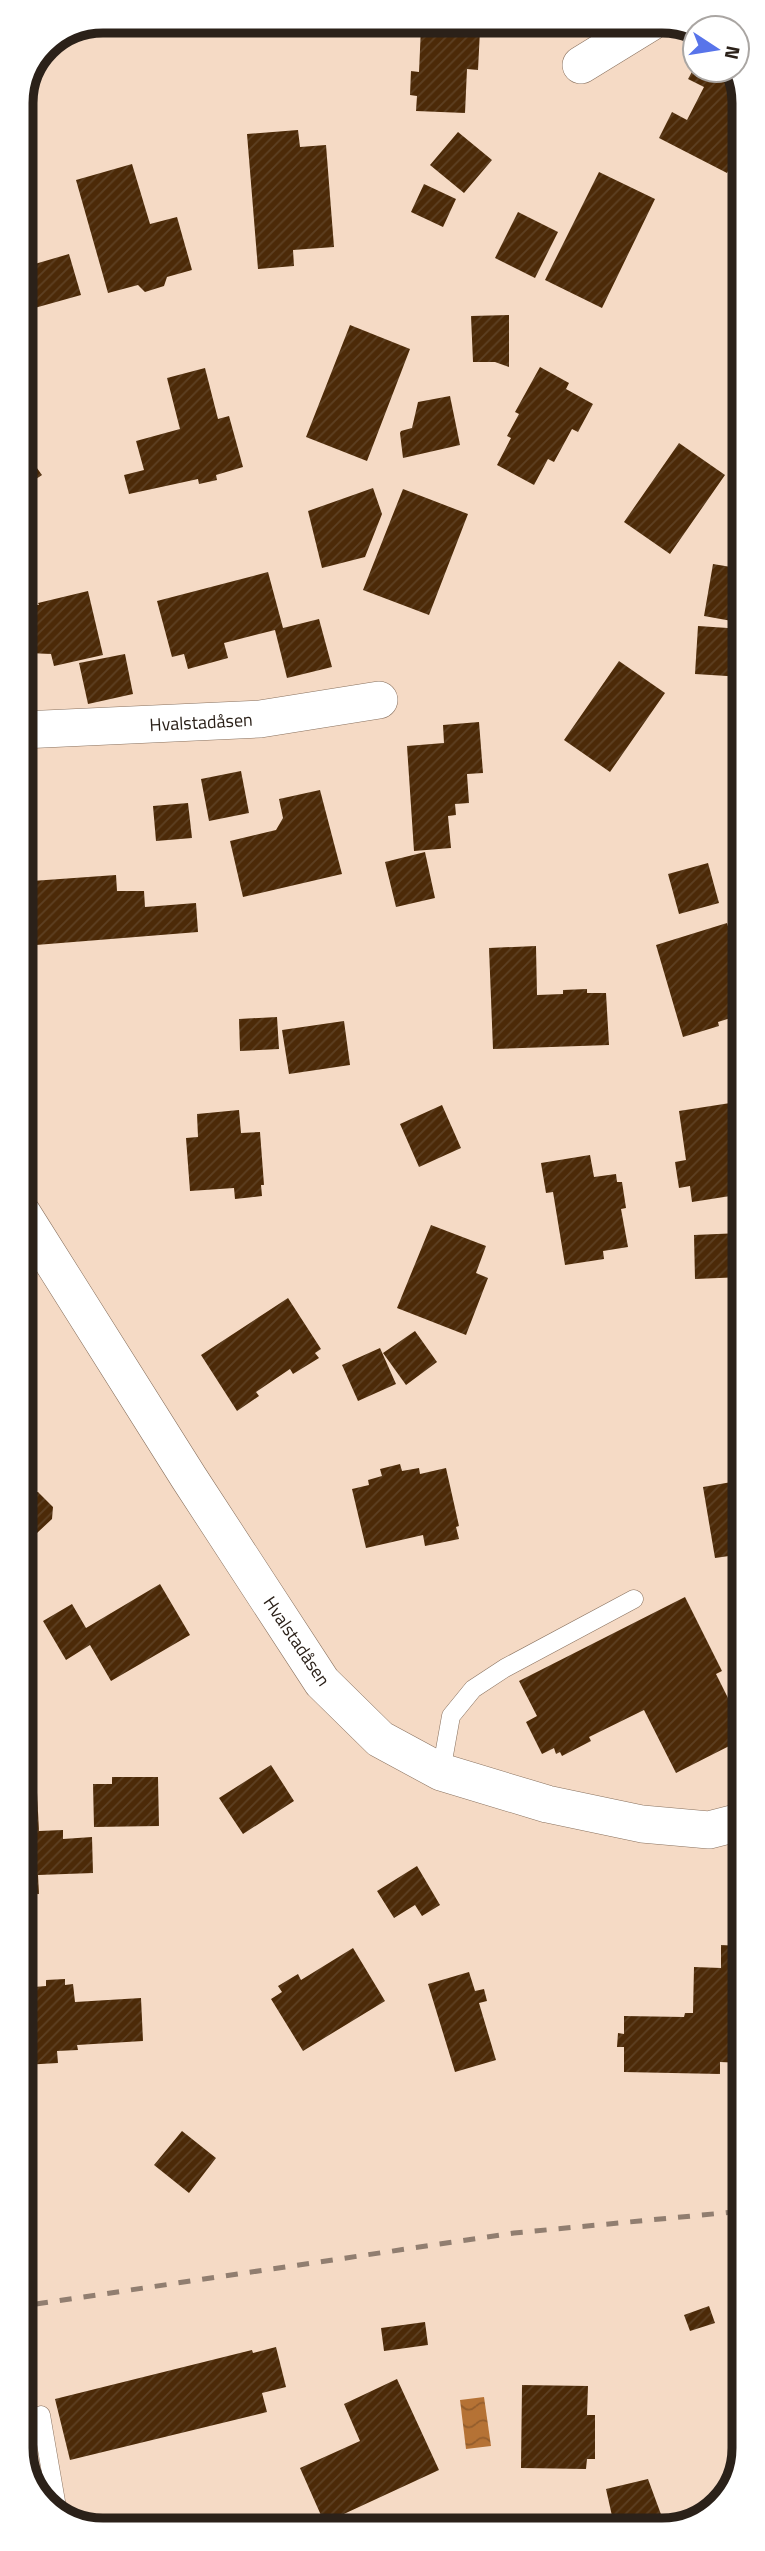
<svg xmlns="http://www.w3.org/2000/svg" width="765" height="2551" viewBox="0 0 765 2551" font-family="'Titillium Web',sans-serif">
<defs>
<pattern id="water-waves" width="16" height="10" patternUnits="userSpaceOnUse" patternTransform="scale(1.75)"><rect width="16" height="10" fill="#b57235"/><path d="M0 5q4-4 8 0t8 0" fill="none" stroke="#935d2c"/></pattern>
<pattern id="building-hatch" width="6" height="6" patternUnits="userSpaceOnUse" patternTransform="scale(1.75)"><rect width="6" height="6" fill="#4c2a08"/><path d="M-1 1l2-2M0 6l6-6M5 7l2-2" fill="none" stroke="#5d4023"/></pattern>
</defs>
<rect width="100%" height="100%" fill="#f5dac5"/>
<path fill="url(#water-waves)" d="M 484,2397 L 491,2446 L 466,2449 L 460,2400 Z"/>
<path fill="url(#building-hatch)" d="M 421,27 L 480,30 L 478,70 L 467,69 L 465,113 L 416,111 L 417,96 L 410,95 L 411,71 L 419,72 Z
M 693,70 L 733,70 L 742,87 L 742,156 L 737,154 L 727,173 L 659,138 L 672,112 L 687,120 L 704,87 L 688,79 Z
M 298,130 L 300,147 L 326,145 L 334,247 L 293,250 L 294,266 L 258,269 L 247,134 Z
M 458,132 L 492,160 L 464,193 L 430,165 Z
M 132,164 L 150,224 L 177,217 L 192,270 L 167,277 L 164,286 L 145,292 L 138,285 L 108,293 L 76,180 Z
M 599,172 L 655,199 L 602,308 L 545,280 Z
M 424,184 L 456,199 L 443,227 L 411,212 Z
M 518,212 L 558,232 L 535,278 L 495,258 Z
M 69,254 L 81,295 L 31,309 L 21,268 Z
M 509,315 L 509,367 L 495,362 L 473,362 L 471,316 Z
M 350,325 L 410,349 L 367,461 L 306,437 Z
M 540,367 L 569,383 L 566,389 L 593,404 L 578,432 L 572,429 L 554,462 L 548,459 L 534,485 L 497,465 L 511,438 L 507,436 L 519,414 L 515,412 Z
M 205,368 L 218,419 L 229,416 L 243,467 L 216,475 L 217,480 L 199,484 L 198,479 L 129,494 L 124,475 L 144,470 L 136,441 L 180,429 L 167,378 Z
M 743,391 L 743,421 L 733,418 Z
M 450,396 L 460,445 L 403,458 L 400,433 L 401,431 L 412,428 L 418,402 Z
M 679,443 L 725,475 L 670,554 L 624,522 Z
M 21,446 L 42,475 L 21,489 Z
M 373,488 L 382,514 L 365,557 L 322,568 L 308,511 Z
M 403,489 L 468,514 L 429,615 L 363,590 Z
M 713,564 L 743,569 L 743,623 L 704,616 Z
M 268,572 L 283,628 L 319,619 L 332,667 L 287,678 L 275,630 L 224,643 L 228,658 L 188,669 L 184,654 L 172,657 L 157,601 Z
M 88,591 L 103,655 L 54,666 L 51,654 L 28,653 L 28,662 L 22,662 L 21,604 L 39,605 L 38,603 Z
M 698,626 L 743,629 L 743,677 L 695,674 Z
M 125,654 L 133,694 L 88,704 L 79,663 Z
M 619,661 L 665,693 L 610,772 L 564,740 Z
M 479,722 L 483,773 L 467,774 L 469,803 L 455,804 L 456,815 L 448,816 L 451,848 L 414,851 L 407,746 L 444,743 L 443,725 Z
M 241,771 L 249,813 L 209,821 L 201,779 Z
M 320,790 L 342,874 L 243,897 L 230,841 L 276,830 L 283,818 L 279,799 Z
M 188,803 L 192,838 L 156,841 L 153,806 Z
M 425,852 L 435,898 L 396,907 L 385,862 Z
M 708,863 L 719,903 L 679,914 L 668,874 Z
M 116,875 L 117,891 L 144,891 L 145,907 L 196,903 L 198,932 L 36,945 L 32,881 Z
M 727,923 L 743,977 L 743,1014 L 718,1022 L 719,1026 L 683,1037 L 656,945 Z
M 536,946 L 537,995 L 563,994 L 563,990 L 587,989 L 587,993 L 606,993 L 609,1045 L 493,1049 L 489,948 Z
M 277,1017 L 279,1049 L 240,1051 L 239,1019 Z
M 344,1021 L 350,1065 L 289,1074 L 282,1030 Z
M 743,1101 L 743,1194 L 692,1202 L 690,1186 L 679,1188 L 675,1162 L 686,1160 L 679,1111 Z
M 442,1105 L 461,1148 L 419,1167 L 400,1124 Z
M 239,1110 L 241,1133 L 260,1132 L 264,1185 L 261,1185 L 262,1196 L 235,1199 L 234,1188 L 190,1191 L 186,1138 L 198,1137 L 197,1114 Z
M 590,1155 L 594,1177 L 616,1174 L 617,1182 L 622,1182 L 626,1208 L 621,1209 L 628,1247 L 603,1251 L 604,1259 L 565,1265 L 553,1192 L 546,1193 L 541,1163 Z
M 431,1225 L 486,1246 L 476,1273 L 488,1278 L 466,1335 L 397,1308 Z
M 741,1233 L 743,1277 L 695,1279 L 694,1235 Z
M 288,1298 L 321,1349 L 315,1353 L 319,1358 L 293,1374 L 290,1369 L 256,1392 L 259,1396 L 237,1411 L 201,1355 Z
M 415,1331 L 437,1362 L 406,1385 L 383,1353 Z
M 22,1339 L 31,1349 L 22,1357 Z
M 380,1348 L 396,1384 L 358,1401 L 342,1365 Z
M 400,1464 L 402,1471 L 419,1468 L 420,1474 L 446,1468 L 459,1526 L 456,1527 L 459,1539 L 425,1546 L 423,1535 L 366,1548 L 352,1489 L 369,1485 L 368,1480 L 382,1476 L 380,1469 Z
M 743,1480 L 743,1554 L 715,1558 L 703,1487 Z
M 22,1487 L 27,1493 L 38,1492 L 53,1507 L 52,1519 L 37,1533 L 26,1532 L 22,1528 Z
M 160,1584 L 190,1635 L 111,1681 L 90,1645 L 66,1660 L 43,1621 L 72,1604 L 86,1628 Z
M 685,1597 L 722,1671 L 716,1674 L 743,1728 L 743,1739 L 676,1773 L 644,1710 L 589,1737 L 591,1741 L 562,1756 L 560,1752 L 556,1754 L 554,1748 L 542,1754 L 526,1722 L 537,1716 L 519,1681 Z
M 271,1765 L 294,1801 L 243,1834 L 219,1798 Z
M 36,1773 L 39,1831 L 63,1830 L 63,1839 L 92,1837 L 93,1873 L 38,1875 L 39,1894 L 22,1895 L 22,1778 Z
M 112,1777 L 158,1777 L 159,1826 L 94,1827 L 93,1784 L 112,1784 Z
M 417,1866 L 440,1905 L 422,1916 L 415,1905 L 394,1918 L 377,1891 Z
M 721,1945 L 740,1946 L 740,1968 L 744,1968 L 744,2063 L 720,2062 L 720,2074 L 624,2072 L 624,2047 L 617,2047 L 618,2033 L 624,2034 L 624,2016 L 684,2017 L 685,2013 L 693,2013 L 694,1967 L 721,1968 Z
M 353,1948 L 385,2001 L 303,2051 L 271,1999 L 282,1992 L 278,1986 L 298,1974 L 301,1980 Z
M 469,1972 L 475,1991 L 484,1989 L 487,2001 L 479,2003 L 496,2060 L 455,2072 L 428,1984 Z
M 65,1979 L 65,1985 L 73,1984 L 75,2002 L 141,1998 L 143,2041 L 77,2045 L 78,2050 L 57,2051 L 58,2063 L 23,2065 L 22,1988 L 46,1986 L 46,1980 Z
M 182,2131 L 216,2158 L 189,2193 L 154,2165 Z
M 709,2306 L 715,2323 L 690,2331 L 684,2315 Z
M 425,2322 L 428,2345 L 384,2351 L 381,2328 Z
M 276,2347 L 286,2387 L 262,2393 L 267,2412 L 70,2460 L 55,2399 L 252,2350 L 253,2353 Z
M 397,2379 L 439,2470 L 333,2519 L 338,2529 L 308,2529 L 324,2522 L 300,2468 L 360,2441 L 344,2404 Z
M 522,2385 L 588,2386 L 587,2415 L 595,2415 L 595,2459 L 587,2459 L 586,2469 L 521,2468 Z
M 744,2396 L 744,2417 L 743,2417 L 738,2398 Z
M 648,2479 L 666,2528 L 626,2528 L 624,2523 L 614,2525 L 606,2489 Z
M 137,2522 L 139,2530 L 112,2530 L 112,2529 Z"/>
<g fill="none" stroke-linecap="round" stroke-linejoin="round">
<g stroke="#89715e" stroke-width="19">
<path id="service" d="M 441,1772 L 451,1716 L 473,1689 L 505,1668 L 634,1599
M 41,2415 L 58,2513"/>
</g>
<g stroke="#89715e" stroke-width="38">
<path id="minor" d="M 581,65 L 651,22
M 22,730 L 260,719 L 379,700
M 22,1213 L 189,1478 L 322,1682 L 380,1739 L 441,1772 L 547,1804 L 642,1824 L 709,1830 L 744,1821"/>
</g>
<use href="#service" stroke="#fff" stroke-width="18"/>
<use href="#minor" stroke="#fff" stroke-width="37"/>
<path stroke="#917e70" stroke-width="5" stroke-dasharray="12 12" stroke-linecap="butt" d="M 36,2304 L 514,2233 L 744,2211"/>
</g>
<g text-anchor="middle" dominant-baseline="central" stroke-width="7" stroke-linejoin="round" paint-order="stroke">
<g font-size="18" fill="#2b2119" stroke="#fff">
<text transform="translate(201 722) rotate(-3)">Hvalstadåsen</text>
<text transform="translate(297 1641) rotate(56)">Hvalstadåsen</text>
</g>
</g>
<path d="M0 0H765V2551H0ZM103 33H662A70 70 0 0 1 732 103V2448A70 70 0 0 1 662 2518H103A70 70 0 0 1 33 2448V103A70 70 0 0 1 103 33Z" fill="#fff" fill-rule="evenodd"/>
<path fill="none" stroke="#2b2119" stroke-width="9" d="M103 33H662A70 70 0 0 1 732 103V2448A70 70 0 0 1 662 2518H103A70 70 0 0 1 33 2448V103A70 70 0 0 1 103 33Z"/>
<g transform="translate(716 49) rotate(102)"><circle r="33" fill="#ffffff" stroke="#aaa6a3" stroke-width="2"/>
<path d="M0-5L12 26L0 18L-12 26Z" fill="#5874ea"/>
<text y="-10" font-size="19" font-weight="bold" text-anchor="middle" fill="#2b2119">N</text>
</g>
</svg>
